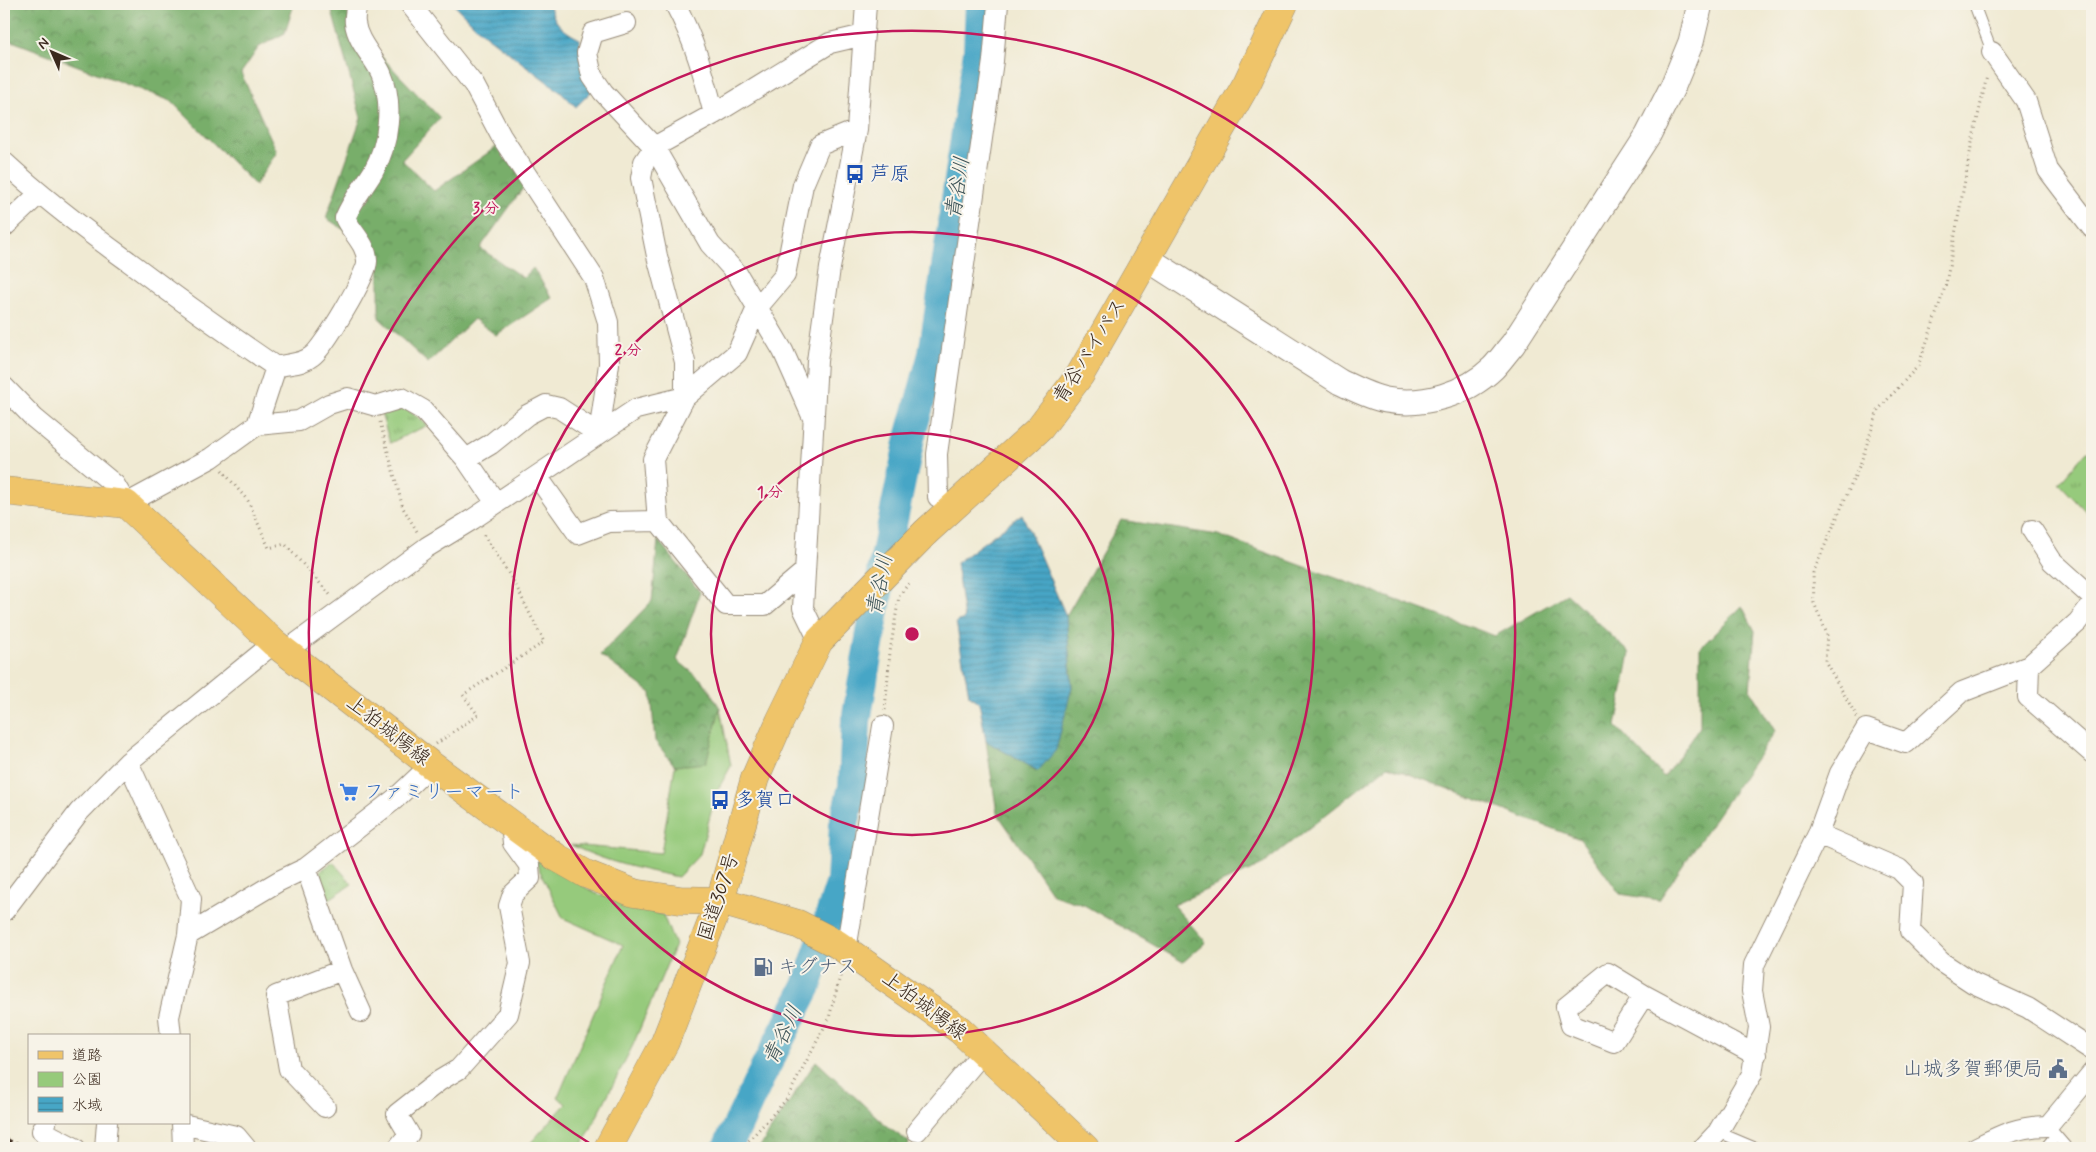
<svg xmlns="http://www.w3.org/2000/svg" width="2096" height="1152" viewBox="0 0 2096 1152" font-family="Mynerve,'Klee One',sans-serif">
<defs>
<pattern id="forest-crowns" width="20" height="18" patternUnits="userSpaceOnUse" patternTransform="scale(1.25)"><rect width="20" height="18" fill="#78ae6b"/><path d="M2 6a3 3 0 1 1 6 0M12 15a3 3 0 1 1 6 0" fill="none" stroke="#648e57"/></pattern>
<pattern id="park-tufts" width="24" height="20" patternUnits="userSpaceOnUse" patternTransform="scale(1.25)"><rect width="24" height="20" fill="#96ca7b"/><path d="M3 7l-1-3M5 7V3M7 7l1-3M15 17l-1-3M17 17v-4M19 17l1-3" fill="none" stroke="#7ca464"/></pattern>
<pattern id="water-rules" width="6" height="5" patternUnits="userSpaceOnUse" patternTransform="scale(1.25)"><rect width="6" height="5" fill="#47a6c6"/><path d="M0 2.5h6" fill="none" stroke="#3c87a0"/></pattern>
</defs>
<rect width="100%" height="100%" fill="#f7f3e8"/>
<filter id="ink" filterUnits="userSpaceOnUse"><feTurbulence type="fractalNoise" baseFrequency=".02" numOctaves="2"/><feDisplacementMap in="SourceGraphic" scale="10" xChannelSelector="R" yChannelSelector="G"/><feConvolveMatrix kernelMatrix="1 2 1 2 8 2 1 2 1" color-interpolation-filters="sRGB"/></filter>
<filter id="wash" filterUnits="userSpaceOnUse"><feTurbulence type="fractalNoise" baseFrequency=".0096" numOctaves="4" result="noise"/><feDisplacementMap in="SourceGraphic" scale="20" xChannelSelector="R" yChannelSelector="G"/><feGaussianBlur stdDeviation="1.12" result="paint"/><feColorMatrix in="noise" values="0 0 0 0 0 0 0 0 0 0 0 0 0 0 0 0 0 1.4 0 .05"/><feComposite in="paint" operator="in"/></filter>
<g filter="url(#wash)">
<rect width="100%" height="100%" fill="#f0ead3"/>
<path fill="#96ca7b" stroke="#687a4c" d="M 720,708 L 731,766 L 716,793 L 700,854 L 678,877 C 639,869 608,863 571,845 L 661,853 L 675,766 L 706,762 Z
M 532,855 L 595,893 L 663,915 L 675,945 L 633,1045 L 581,1148 L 526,1148 L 566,1104 L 558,1097 L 623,945 L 563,918 Z"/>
<path fill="url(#forest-crowns)" stroke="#5a6c44" d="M 4,4 L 294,4 L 285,33 L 259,47 L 241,73 L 277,152 L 255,185 L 171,101 L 4,38 Z
M 330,4 L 334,4 L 363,24 L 378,53 L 440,118 L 402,160 L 434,191 L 499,145 L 526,184 L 480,248 L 523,278 L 533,268 L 552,298 L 496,335 L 474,319 L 428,363 L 379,318 L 379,252 L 326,218 L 361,118 Z
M 1121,520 L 1218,535 L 1495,636 L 1567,594 L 1630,653 L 1616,726 L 1664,777 L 1700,727 L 1700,648 L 1742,606 L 1755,631 L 1750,690 L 1775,731 L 1659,900 L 1620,894 L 1580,839 L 1388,766 L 1263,864 L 1173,905 L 1206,942 L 1183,962 L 1084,905 L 1053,895 L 997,813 L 986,741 L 1038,771 L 1072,687 L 1066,616 Z
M 658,540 L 700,592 L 677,660 L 704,682 L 720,708 L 706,763 L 675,766 L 655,741 L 651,693 L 600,655 L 652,601 Z
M 816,1061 L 890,1129 L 909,1142 L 908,1148 L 759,1148 Z"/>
<path fill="url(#park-tufts)" stroke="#687a4c" d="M 401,405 L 428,425 L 390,443 L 381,413 Z
M 2087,451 L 2092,452 L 2092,518 L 2059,483 Z
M 333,862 L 352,884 L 328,900 L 322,885 L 320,871 Z"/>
<path fill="url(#water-rules)" stroke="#416872" d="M 453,4 L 550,4 C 552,22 565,32 580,39 L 580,59 L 595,88 L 576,107 L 559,91 L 479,30 Z
M 1022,514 L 1066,616 L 1072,687 L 1056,750 L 1038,771 L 986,741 L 979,702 L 969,695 L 956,622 L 964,619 L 956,563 Z"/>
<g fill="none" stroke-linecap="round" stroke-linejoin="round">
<path stroke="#47a6c6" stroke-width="30" d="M 727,1148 L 759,1080 L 807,986 L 841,882 L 844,823 L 853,787 L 856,721 L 878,592 L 910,438 L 933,354 L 978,52 L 980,4"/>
</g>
</g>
<g filter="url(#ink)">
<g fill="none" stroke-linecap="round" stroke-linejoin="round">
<g stroke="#968a78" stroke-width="12">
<path id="service" d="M 1974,4 L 1992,52
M 2048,1126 L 2067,1148
M 1718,1132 L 1756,1148
M 2045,1148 L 2056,1135"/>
</g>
<g stroke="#968a78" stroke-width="22">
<path id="minor" d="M 410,4 L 474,85 L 501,136 L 594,278 L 608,322 L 609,364 L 599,434 L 559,408 L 546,405 L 527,415 L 491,444 L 466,459
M 675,4 C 694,39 704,75 714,114
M 626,23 L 593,33 L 587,53 L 592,76 L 603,92 L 654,147 L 710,244 L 738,275 L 783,351 L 813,418
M 1992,52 L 2026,101 L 2048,170 L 2092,228
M 4,162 C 43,198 85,230 128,261 C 177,298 226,333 276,367 L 257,425
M 4,227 L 39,194
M 276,367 C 289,363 301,365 312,356 C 323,349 368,274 367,261 C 367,244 351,232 345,218 C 352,201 363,188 373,172 C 389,144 394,103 381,73 C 373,56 357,41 355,23 C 354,17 356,9 357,4
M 4,387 L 34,418 L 115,485 L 126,504 L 211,458 L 257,425 L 299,421 L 329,404 L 348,398 L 376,406 L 402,398 L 423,410 L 466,459 L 496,503
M 537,476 L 578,534 L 609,522 L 658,521 L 726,605 L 765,605 L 805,571
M 938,497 L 937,454 L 993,61 L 998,4
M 658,521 L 653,459 L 685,397 L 685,362 L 657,256 L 641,178 L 644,162 L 654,147 L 714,114 L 830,43 L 864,35
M 2032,530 L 2052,561 L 2092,597
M 819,641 L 803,608 L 817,361 L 830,268 L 857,130 L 866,4
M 286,651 L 427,547 L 473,519 L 636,409 L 685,397 L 737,353 L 757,308 L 785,275 L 803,185 L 820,145 L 857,130
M 2029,666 L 2028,697 L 2092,753
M 128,762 L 191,899 L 188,935
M 1818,834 L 1899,869 L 1913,883 L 1910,931 L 1941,962 L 1973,983 L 2028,1008 L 2092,1050
M 306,868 L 342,970 L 361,1012
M 4,911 L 79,812 L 128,762 L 274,643
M 846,950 L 883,726
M 1644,995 L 1614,1042 L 1571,1025 L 1566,1007 L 1608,973 L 1644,995 L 1756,1055
M 171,1036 L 169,1017 L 188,935 L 279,881 L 306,868 L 395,799 L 431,765
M 325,1107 L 289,1069 L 276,996 L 342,970
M 46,1123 L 42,1131 L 75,1148
M 182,1123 L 183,1148
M 182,1124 L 236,1136 L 246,1148
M 917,1131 L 983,1052
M 105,1148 L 107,1123
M 398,1148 L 409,1134 L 397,1114 L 439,1081 L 459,1069 L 508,1014 L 520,963 L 509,906 L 513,894 L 530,878 L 529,865 L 513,843 L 511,823
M 1703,1148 L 1718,1132 L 1752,1074 L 1759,1027 L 1752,991 L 1754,965 L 1818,834 L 1840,773 L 1866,729 L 1906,743 L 1962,692 L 2029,666 L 2078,622 L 2092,604
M 1975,1148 C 2001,1135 2018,1126 2048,1126 L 2092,1073"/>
</g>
<g stroke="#968a78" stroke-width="27">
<path id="tertiary" d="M 1146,258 L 1340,382 C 1355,389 1370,397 1386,400 C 1423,407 1466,394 1493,368 C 1500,361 1506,352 1513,344 L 1648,135 L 1673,86 L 1691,42 L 1700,4"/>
</g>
<g stroke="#968a78" stroke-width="29">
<path id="primary" d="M 4,491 L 126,504 L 274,643 L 431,765 L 556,857 L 586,874 L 634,893 L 680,900 L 720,901 L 798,924 L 837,944 L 960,1030 L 1085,1148"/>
</g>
<g stroke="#968a78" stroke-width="29">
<path id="trunk" d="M 608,1148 L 665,1042 L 720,901 L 755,778 L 780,721 L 819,641 L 926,532 L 1040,428 L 1080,375 L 1247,83 L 1284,4"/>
</g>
<path stroke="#968a78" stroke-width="3" stroke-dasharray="1 4" stroke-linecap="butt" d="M 380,422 L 403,508 L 418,533
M 222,470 L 248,501 L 269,548 L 285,544 L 332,597
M 885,710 L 890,652 L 899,596 L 909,583
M 1857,717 L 1825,661 L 1827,634 L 1814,603 L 1813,573 L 1861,462 L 1878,410 L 1918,366 L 1929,336 L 1946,284 L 1971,147 L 1987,76
M 436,744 L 478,715 L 463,695 L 544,642 L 514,582 L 483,534
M 742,1148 L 786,1100 L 829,1018 L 841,973"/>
<use href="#service" stroke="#fff" stroke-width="10"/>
<use href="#minor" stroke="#fff" stroke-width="20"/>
<use href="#tertiary" stroke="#fff" stroke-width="25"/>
<use href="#primary" stroke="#efc469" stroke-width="28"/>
<use href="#trunk" stroke="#efc469" stroke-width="28"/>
<path stroke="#3b2a1e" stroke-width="4" stroke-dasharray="8 4" stroke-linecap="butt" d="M 4,1139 L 25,1148"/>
</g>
</g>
<g fill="none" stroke="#c2185b" stroke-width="2.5">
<circle cx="912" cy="634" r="201"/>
<circle cx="912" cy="634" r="402"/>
<path d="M597 1148A603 603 0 1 1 1227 1148"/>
</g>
<defs>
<g id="bus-bare" transform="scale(1.5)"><path d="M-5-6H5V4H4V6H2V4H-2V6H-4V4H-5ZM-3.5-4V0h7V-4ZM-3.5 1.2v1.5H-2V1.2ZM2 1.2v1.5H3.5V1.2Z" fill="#1a4fb4" stroke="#f7f3e8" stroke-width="2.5" paint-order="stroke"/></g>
<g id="supermarket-bare" transform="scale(1.5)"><path d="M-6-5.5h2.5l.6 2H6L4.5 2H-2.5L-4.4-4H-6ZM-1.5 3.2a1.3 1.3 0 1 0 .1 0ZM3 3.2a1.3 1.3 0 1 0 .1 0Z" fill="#3f7fe0" stroke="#f7f3e8" stroke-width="2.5" paint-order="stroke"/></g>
<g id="fuel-bare" transform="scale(1.5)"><path d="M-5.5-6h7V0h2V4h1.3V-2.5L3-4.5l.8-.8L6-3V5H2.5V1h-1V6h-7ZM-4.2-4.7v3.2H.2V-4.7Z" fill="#5c6f8a" stroke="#f7f3e8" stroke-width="2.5" paint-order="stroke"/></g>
<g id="civic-bare" transform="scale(1.5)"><path d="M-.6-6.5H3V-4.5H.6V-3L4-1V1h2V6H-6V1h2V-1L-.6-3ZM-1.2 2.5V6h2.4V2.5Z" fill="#5c6f8a" stroke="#f7f3e8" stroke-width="2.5" paint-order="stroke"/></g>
</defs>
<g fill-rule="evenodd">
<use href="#bus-bare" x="855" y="174"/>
<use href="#supermarket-bare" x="349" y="792"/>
<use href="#bus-bare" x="720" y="800"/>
<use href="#fuel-bare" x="763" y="967"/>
<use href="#civic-bare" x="2058" y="1069"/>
</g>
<g text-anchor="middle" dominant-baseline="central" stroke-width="4" stroke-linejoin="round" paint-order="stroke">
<g font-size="20" fill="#164399" stroke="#f7f3e8" text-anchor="start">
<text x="870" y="174">芦原</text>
<text x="735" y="800">多賀口</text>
</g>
<g font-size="20" fill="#3b2a1e" stroke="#f7f3e8">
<text transform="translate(1090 351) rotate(-58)">青谷バイパス</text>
<text transform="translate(388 731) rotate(38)">上狛城陽線</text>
<text transform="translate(719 897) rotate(-72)">国道307号</text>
<text transform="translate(924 1006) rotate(37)">上狛城陽線</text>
</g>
<g font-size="20" fill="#366cbe" stroke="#f7f3e8" text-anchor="start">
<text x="364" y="792">ファミリーマート</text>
</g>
<g font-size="20" fill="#4e5e75" stroke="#f7f3e8" text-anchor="start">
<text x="778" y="967">キグナス</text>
<text x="2043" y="1069" text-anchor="end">山城多賀郵便局</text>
</g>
<g font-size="21" font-style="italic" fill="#3f5559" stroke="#f7f3e8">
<text transform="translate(958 188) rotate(-81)">青谷川</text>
<text transform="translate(880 585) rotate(-79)">青谷川</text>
<text transform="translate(783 1035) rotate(-64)">青谷川</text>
</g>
</g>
<circle cx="912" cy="634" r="8" fill="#c2185b" stroke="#f7f3e8" stroke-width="2.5"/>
<g font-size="15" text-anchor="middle" font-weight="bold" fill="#c2185b" stroke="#f7f3e8" stroke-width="4" stroke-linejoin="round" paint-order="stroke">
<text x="486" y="213">3 分</text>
<text x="628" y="355">2 分</text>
<text x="770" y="497">1 分</text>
</g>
<rect width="2096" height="1152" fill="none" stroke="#f7f3e8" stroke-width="20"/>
<rect x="28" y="1034" width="162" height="90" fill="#f7f3e8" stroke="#aca397"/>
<rect x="38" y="1051" width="25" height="8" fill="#efc469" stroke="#aca397"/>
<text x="72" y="1060" font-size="15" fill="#3b2a1e">道路</text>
<rect x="38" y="1072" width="25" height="15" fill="#96ca7b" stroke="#aca397"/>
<text x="72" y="1084" font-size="15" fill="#3b2a1e">公園</text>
<rect x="38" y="1097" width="25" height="15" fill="url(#water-rules)" stroke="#aca397"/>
<text x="72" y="1110" font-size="15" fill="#3b2a1e">水域</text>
<g transform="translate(52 52) rotate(315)" stroke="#f7f3e8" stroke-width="4" paint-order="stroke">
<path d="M0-4L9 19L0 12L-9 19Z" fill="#3b2a1e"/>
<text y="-8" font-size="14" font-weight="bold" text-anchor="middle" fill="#3b2a1e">N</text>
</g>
</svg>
